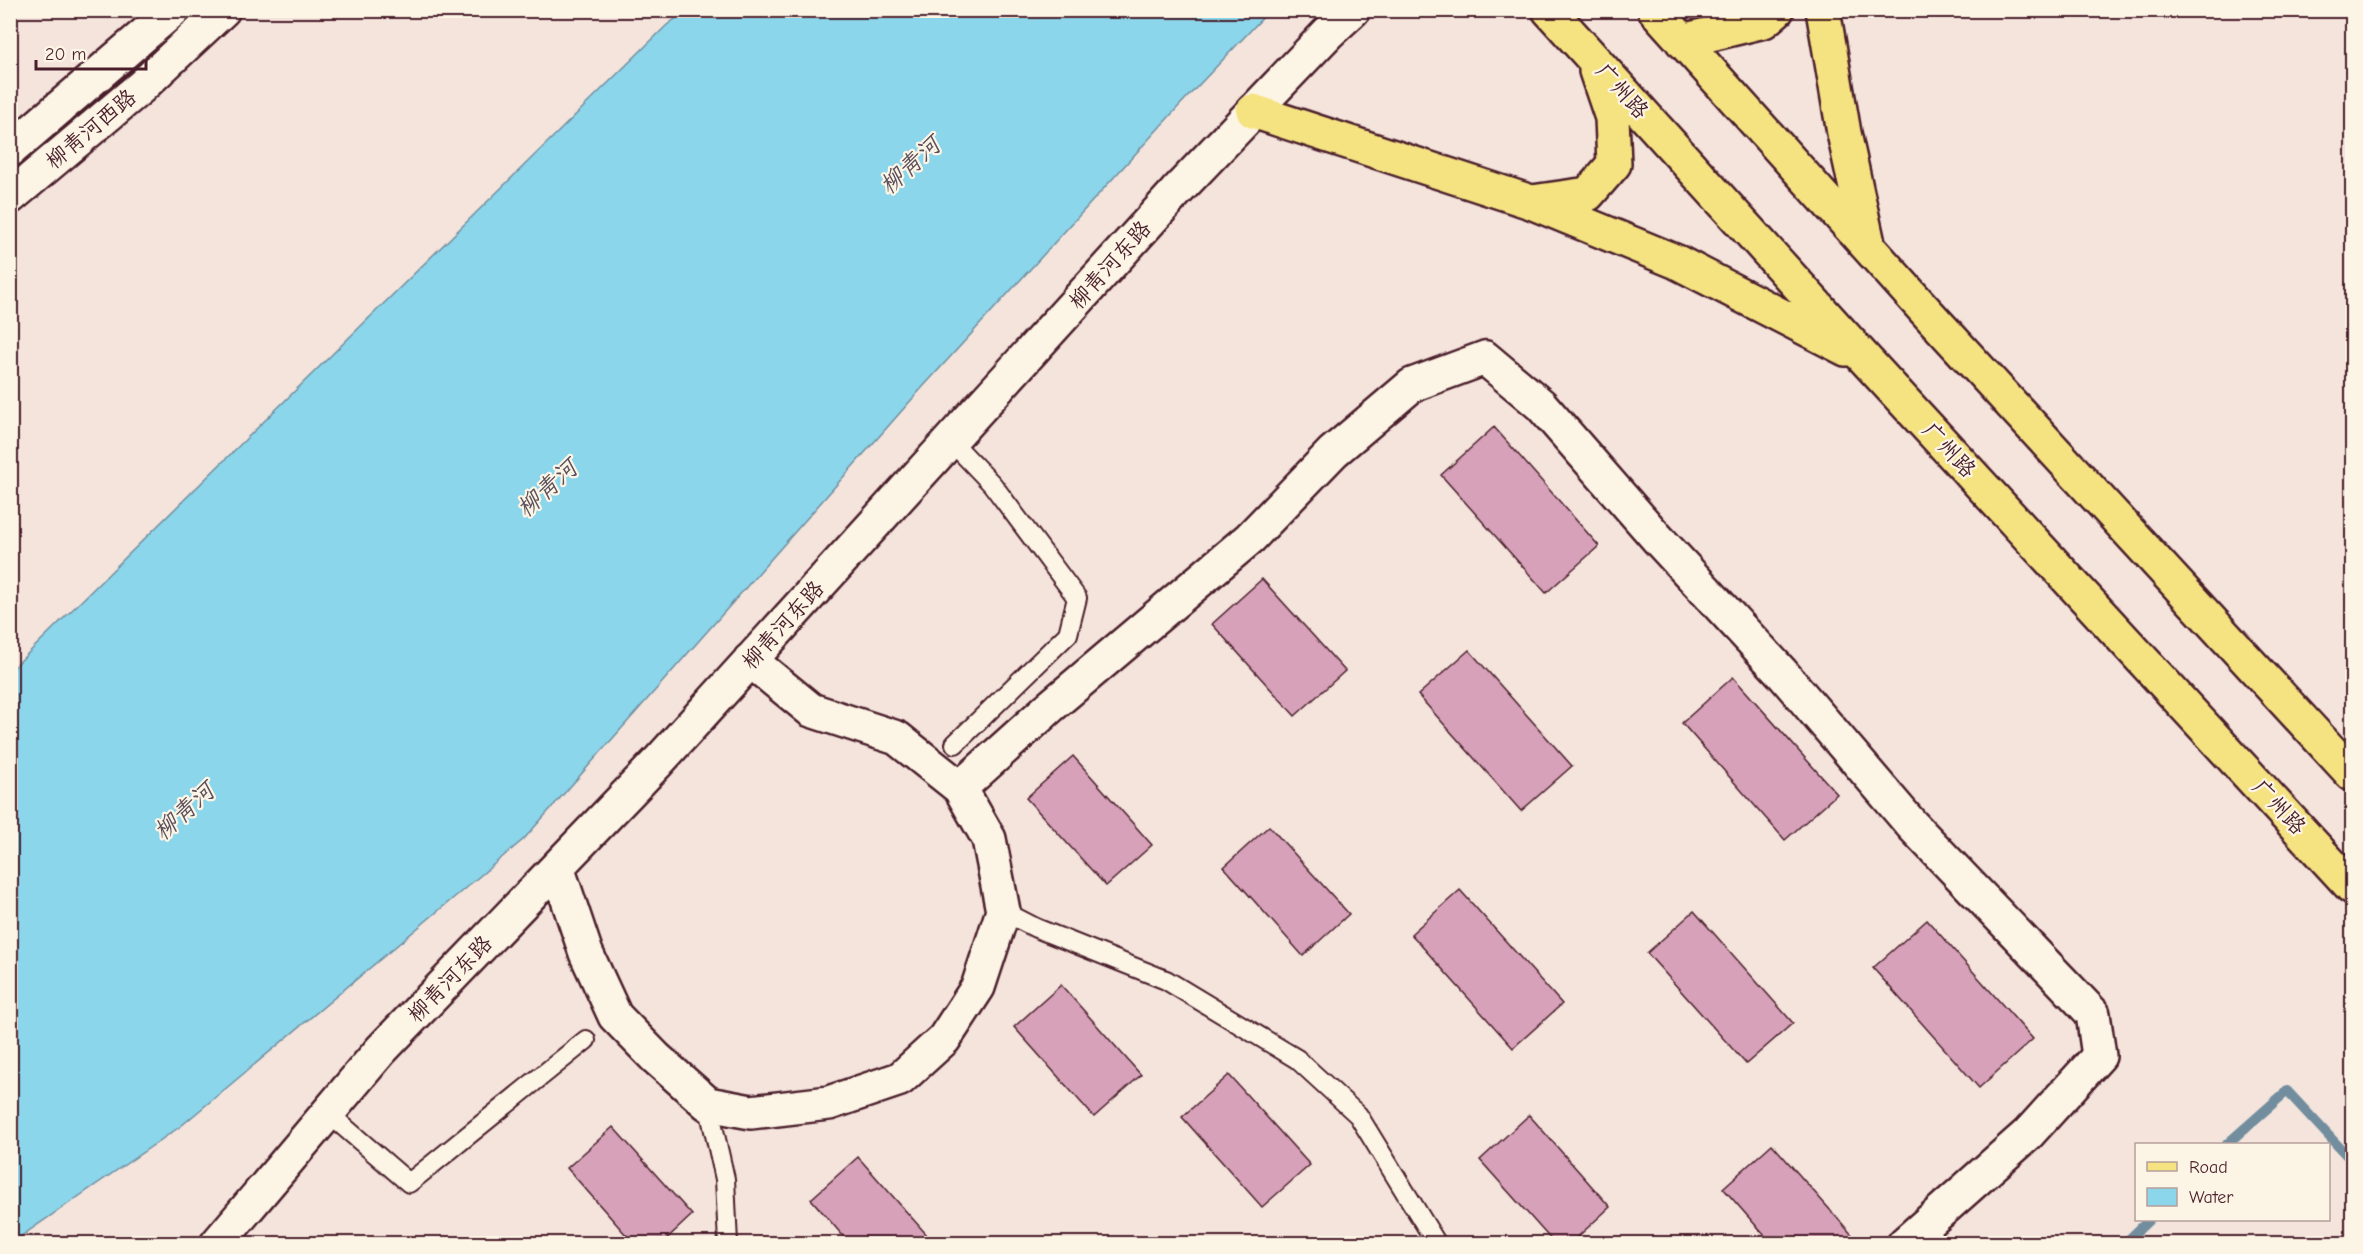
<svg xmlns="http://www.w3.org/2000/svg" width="2363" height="1254" viewBox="0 0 2363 1254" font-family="'Comic Neue','LXGW WenKai TC',sans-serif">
<rect width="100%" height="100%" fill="#f4e4dc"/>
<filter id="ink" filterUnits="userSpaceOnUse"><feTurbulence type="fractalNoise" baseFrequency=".0167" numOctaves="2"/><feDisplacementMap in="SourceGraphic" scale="12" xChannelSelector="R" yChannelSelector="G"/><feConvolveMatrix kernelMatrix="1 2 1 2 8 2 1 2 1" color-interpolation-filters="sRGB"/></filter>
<g filter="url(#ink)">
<path fill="#8bd6eb" stroke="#718d9e" stroke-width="1.5" d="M 687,10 L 1269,11 L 1179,106 L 921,389 L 524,839 L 181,1126 L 11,1243 L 11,670 L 667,25 Z"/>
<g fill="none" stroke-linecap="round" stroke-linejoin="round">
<path stroke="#718d9e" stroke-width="10" d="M 2227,1144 L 2287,1091 L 2352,1161
M 2124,1244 L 2149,1220"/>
</g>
<path fill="#d6a1b9" stroke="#4a1f2b" stroke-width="1.5" d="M 1494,427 L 1599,546 L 1546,593 L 1441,475 Z
M 1262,579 L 1345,671 L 1295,716 L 1212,624 Z
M 1469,650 L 1572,766 L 1521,811 L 1418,695 Z
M 1733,677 L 1837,794 L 1785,840 L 1682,723 Z
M 1073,756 L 1152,845 L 1106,886 L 1026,798 Z
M 1269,826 L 1349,914 L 1303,956 L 1224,867 Z
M 1460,890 L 1562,1004 L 1513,1048 L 1411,934 Z
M 1694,911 L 1793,1023 L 1746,1064 L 1647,953 Z
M 1927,920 L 2033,1039 L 1979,1088 L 1873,968 Z
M 1061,985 L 1141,1075 L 1094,1117 L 1014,1027 Z
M 1229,1075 L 1310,1165 L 1262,1207 L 1182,1117 Z
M 1529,1115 L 1610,1207 L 1570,1244 L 1555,1244 L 1480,1160 Z
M 613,1127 L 692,1215 L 661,1244 L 634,1244 L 567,1168 Z
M 1772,1144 L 1853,1236 L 1844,1244 L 1772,1244 L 1723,1188 Z
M 858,1157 L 935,1244 L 850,1244 L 811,1199 Z"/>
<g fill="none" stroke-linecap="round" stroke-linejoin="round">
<g stroke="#4a1f2b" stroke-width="22">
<path id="lane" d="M 950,440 L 992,484 L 1077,598 L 1068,634 L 955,744
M 1003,911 L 1036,928 L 1166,980 L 1297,1059 L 1358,1115 L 1437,1244
M 708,1104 L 725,1179 L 728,1244
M 328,1113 L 409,1183 L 586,1040"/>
</g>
<g stroke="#4a1f2b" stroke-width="38">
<path id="street" d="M 10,150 L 173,10
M 10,197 L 141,87 L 223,10
M 750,660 L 811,710 L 897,738 L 960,788 L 1051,706 L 1250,538 L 1333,452 L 1412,385 L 1485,358 L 1541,405 L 1657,538 L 1782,673 L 1912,825 L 2093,1014 L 2099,1056 L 2028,1134 L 1904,1244
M 557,867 L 586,953 L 615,1016 L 656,1058 L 708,1104 L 751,1112 L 829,1103 L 900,1079 L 944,1039 L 978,987 L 1003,911 L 989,839 L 960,788
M 217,1244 L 381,1050 L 658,762 L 1176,192 L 1328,33 L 1353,10"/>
</g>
<g stroke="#4a1f2b" stroke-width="38">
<path id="primary" d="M 1549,10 L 1865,359 L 2352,887
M 1655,10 L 1922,307 L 2352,774
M 1823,10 L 1844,133 L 1869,248
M 1682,41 L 1764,21 L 1777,10
M 1253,111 L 1531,202 L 1677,262 L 1846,349
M 1532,202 L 1588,194 L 1614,164 L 1612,118 L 1596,71"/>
</g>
<use href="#lane" stroke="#fcf5e5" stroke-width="18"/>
<use href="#street" stroke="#fcf5e5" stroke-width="33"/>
<use href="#primary" stroke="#f5e382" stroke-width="33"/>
</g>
</g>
<g text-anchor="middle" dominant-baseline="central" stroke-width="4.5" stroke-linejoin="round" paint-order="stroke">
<g font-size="22" fill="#4a1f2b" stroke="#fcf5e5">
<text transform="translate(1622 91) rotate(48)">广州路</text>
<text transform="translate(91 129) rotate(-40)">柳青河西路</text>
<text transform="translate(1110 265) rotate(-48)">柳青河东路</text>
<text transform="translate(1949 450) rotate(47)">广州路</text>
<text transform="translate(783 625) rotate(-48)">柳青河东路</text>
<text transform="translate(2279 807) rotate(47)">广州路</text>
<text transform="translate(450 979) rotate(-46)">柳青河东路</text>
</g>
<g font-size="24" font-style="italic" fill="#5a4d5b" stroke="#fcf5e5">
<text transform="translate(910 165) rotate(-42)">柳青河</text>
<text transform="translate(547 488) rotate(-42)">柳青河</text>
<text transform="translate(184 811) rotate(-42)">柳青河</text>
</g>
</g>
<rect width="2363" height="1254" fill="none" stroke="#fcf5e5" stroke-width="36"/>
<rect x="18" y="18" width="2327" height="1218" fill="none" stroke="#4a1f2b" stroke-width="2" filter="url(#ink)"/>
<rect x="2135" y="1143" width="195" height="78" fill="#fcf5e5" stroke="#b59f9b" stroke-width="1.5"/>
<rect x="2147" y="1162" width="30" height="9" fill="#f5e382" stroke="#b59f9b" stroke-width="1.5"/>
<text x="2189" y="1173" font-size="18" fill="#4a1f2b">Road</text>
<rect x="2147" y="1188" width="30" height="18" fill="#8bd6eb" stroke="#b59f9b" stroke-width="1.5"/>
<text x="2189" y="1203" font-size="18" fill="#4a1f2b">Water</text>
<path d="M36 60v9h110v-9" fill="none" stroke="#4a1f2b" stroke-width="3"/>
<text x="45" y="60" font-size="18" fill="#4a1f2b" stroke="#fcf5e5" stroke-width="4.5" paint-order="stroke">20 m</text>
</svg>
